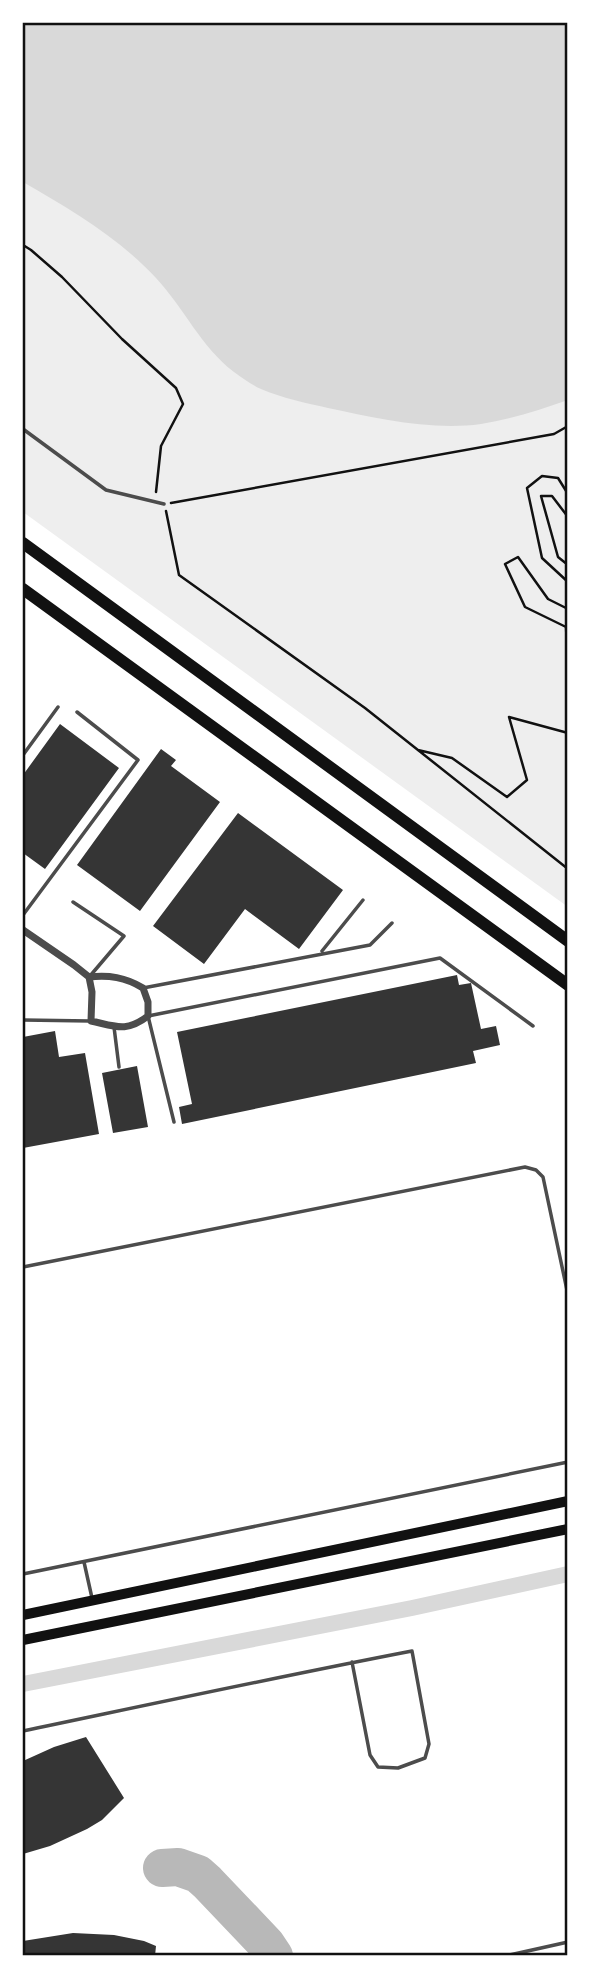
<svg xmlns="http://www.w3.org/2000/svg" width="591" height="1979" viewBox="0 0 591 1979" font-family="Quicksand,sans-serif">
<rect width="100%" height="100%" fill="#fff"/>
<path fill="#eee" d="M 23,23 L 568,23 L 568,907 L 23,512 Z"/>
<path fill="#d9d9d9" d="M 23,23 L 568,23 L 568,400 C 540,410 511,419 481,424 C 432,431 375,418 328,408 C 306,403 282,398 261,389 C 252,385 242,378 234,372 C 201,347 184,308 156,278 C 119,238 70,209 23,182 Z"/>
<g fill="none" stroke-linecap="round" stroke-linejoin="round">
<path stroke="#d9d9d9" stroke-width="16" d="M 23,1684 L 412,1608 L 568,1574"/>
<path stroke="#b8b8b8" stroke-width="38" d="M 162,1868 L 178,1867 L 198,1874 L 207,1882 L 266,1944 L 274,1956"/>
</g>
<path fill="#353535" d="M 60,724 L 119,768 L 45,869 L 23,853 L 23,775 Z
M 161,749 L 176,760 L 171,766 L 220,802 L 140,911 L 77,865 Z
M 238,813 L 343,890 L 299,949 L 245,909 L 204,964 L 153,926 Z
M 457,975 L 459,985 L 471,983 L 481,1029 L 496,1026 L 500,1045 L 473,1051 L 476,1063 L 182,1124 L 179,1107 L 192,1104 L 177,1032 Z
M 55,1031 L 59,1057 L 85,1053 L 99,1134 L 23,1148 L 23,1037 Z
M 137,1066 L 148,1127 L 113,1133 L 102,1073 Z
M 86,1737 L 124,1798 L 102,1820 L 87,1829 L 50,1846 L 23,1854 L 23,1761 L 54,1747 Z
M 73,1933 L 114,1935 L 144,1941 L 156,1946 L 155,1956 L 23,1956 L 23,1941 Z"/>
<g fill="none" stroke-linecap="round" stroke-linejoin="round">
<path stroke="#111" stroke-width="2.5" d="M 23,245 L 31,250 L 62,277 L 122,339 L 176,388 L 183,404 L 161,446 L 156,492
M 568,494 L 558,478 L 542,476 L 527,488 L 542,558 L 568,582
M 171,503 L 554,434 L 568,426
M 166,511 L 179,575 L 365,708 L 568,869
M 568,517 L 552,496 L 541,496 L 558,557 L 568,565
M 568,609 L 548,599 L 518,557 L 505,564 L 525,607 L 566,627 L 568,672
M 418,750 L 452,758 L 507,797 L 527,780 L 509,717 L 568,733"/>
<path stroke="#4c4c4c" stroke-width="3.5" d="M 23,429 L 106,490 L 164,504
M 23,755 L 58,707
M 73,902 L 124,936 L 90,976
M 23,915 L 138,760 L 77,712
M 322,951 L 363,900
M 143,988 L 370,945 L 392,923
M 23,1020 L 90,1021
M 114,1027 L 119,1067
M 174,1122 L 148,1016 L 440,958 L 533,1026
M 23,1267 L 525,1167 L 536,1170 L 543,1177 L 568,1295
M 84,1562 L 92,1598
M 23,1574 L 568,1462
M 23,1731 C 152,1704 282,1676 412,1651 L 429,1744 L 425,1758 L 398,1768 L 378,1767 L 370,1755 L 352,1662
M 505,1956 L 568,1942"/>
<path stroke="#4c4c4c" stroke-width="7" d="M 23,930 L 74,965 L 89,977 C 109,975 125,977 143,988 L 148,1002 L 148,1016 C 126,1033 115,1026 91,1021 L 92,992 L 89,977"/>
<path stroke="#111" stroke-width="10" d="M 23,1615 L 568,1501
M 23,1640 L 568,1529"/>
<path stroke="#111" stroke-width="12" d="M 23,543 L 568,941
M 23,589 L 568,985"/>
</g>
<rect width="591" height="1979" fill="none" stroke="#ffffff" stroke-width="49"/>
<rect x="24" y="24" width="542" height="1930" fill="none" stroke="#111" stroke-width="2.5"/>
</svg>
